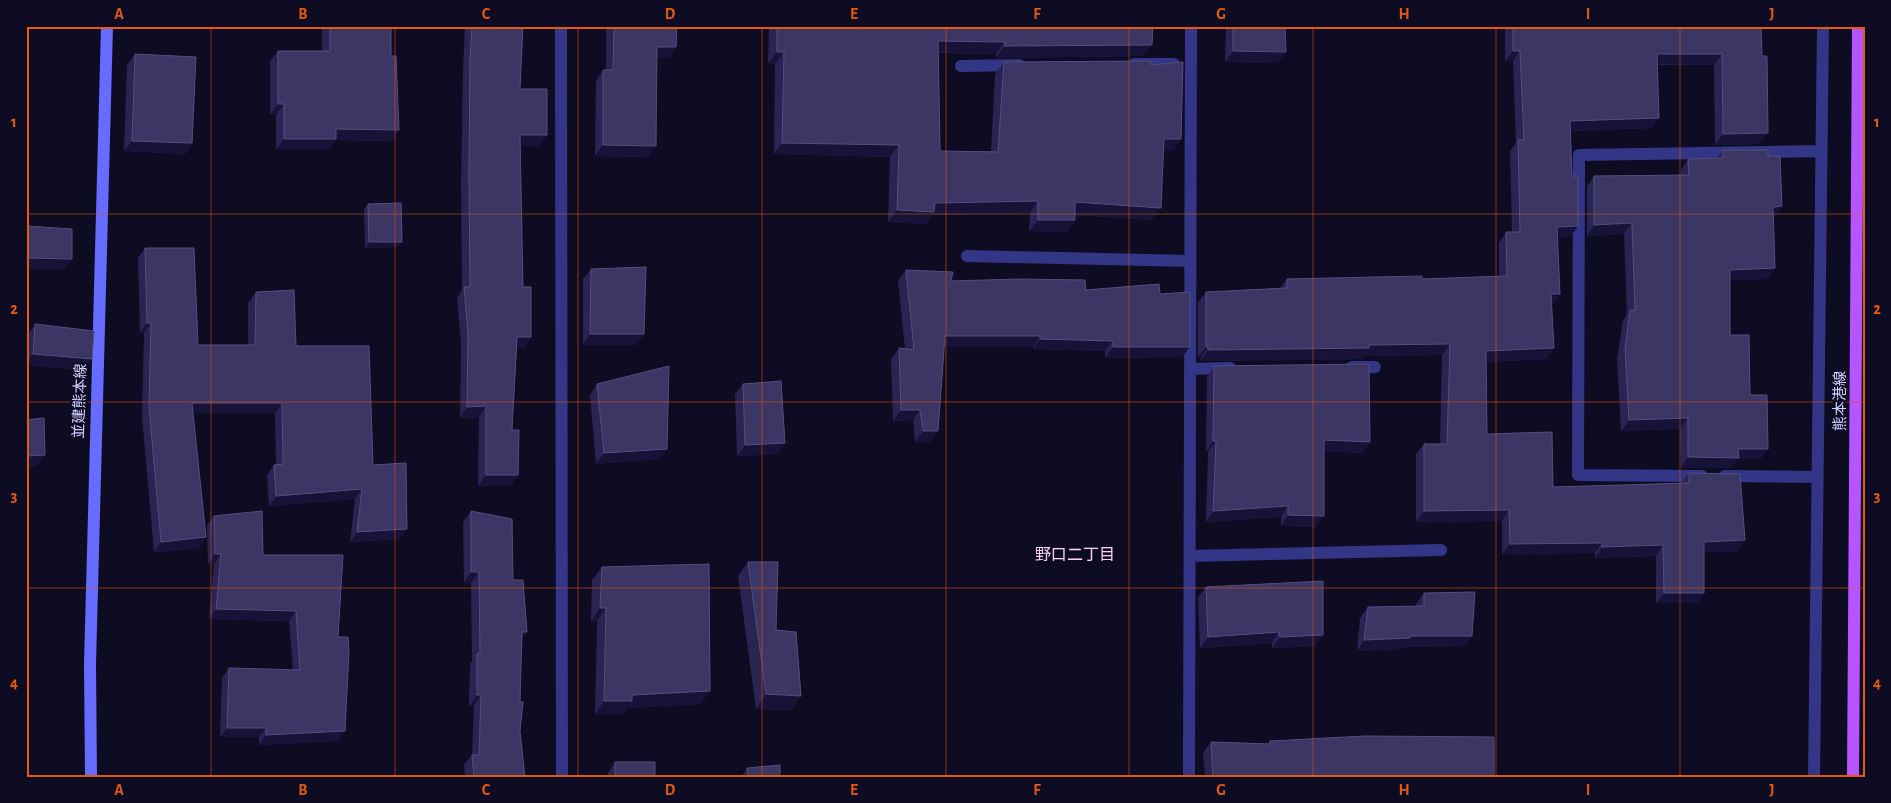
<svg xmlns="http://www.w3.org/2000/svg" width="1891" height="803" viewBox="0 0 1891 803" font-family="'Alegreya Sans','Noto Sans JP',sans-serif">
<rect width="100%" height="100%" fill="#0e0c23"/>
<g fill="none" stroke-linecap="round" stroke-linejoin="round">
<path stroke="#333686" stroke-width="12" d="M 561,26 L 562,777
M 1134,64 L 1174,64
M 961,66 L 1019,65
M 967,256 L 1190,261
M 1352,367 L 1375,367
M 1190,369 L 1230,368
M 1702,476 L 1578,475 L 1579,155 L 1821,151
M 1725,476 L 1817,477
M 1190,556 L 1441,550
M 1189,777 L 1191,26
M 1814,777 L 1823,26"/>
<path stroke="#656cff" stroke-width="12" d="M 91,777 L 90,664 L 107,26"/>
<path stroke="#b455ff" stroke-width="12" d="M 1853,777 L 1858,26"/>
</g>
<path fill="#2a2453" d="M 322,26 L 391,26 L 391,56 L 399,130 L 391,141 L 336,140 L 329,150 L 276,150 L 276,115 L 270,115 L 270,61 L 278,51 L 322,51 Z
M 465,26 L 523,26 L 520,89 L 547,135 L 539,146 L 520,146 L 523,287 L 531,337 L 524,348 L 517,348 L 512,430 L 511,486 L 478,486 L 479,417 L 460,418 L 461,344 L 457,298 L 462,290 L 461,184 L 463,70 Z
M 606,26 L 677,26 L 676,47 L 669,58 L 657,58 L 649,157 L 595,156 L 596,81 L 603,70 L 606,70 Z
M 769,26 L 1153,26 L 1143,56 L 996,58 L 996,54 L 939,53 L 940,151 L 991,151 L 995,74 L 1004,62 L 1151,65 L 1181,139 L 1173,151 L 1164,151 L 1152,220 L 1075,215 L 1075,220 L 1067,232 L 1029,231 L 1030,213 L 932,215 L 926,224 L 888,222 L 890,157 L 774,154 L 775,64 L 768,63 Z
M 1226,26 L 1285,26 L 1278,63 L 1225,62 Z
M 1505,26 L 1761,26 L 1760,144 L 1715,145 L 1714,65 L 1657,65 L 1652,128 L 1571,131 L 1571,236 L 1557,237 L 1560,294 L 1553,304 L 1551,304 L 1554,348 L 1546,359 L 1486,362 L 1487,434 L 1553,487 L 1681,483 L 1689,473 L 1738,551 L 1704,552 L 1704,593 L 1697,603 L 1656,603 L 1656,556 L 1595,558 L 1595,553 L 1502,554 L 1502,521 L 1416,522 L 1416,454 L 1424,444 L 1440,444 L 1442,355 L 1364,356 L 1361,359 L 1200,361 L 1201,357 L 1198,357 L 1198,302 L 1206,292 L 1280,288 L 1287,279 L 1422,279 L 1499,276 L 1499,243 L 1506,232 L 1512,232 L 1510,151 L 1516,143 L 1513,61 L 1505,61 Z
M 135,54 L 192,143 L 185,154 L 124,151 L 127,65 Z
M 1723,150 L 1768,156 L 1782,206 L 1774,217 L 1773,217 L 1768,279 L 1730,280 L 1730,335 L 1768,449 L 1760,459 L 1737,459 L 1731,468 L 1681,468 L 1680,429 L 1621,431 L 1617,359 L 1623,321 L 1627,314 L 1624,234 L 1587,236 L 1587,186 L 1594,176 L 1681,175 L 1681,170 L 1688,159 L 1717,158 Z
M 368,204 L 402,242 L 398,247 L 365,248 L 364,209 Z
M 145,248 L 198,345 L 248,345 L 248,303 L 256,292 L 296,346 L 373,465 L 400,539 L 350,542 L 355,499 L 269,506 L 267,475 L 274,465 L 276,465 L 275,413 L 193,413 L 206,537 L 199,548 L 154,552 L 142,416 L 144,333 L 140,333 L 138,258 Z
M 591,269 L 644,334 L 636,345 L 583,345 L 583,279 Z
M 906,270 L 951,281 L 1086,290 L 1160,294 L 1182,357 L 1105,358 L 1105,351 L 1033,349 L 1033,347 L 944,347 L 930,442 L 915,442 L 913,420 L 893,421 L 891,359 L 899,348 L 905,349 L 898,281 Z
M 35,324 L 92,359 L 84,370 L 26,365 L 26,352 L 28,335 Z
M 1214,366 L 1370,442 L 1363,453 L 1324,451 L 1316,527 L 1281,526 L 1281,517 L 1206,522 L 1208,452 L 1206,452 L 1207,377 Z
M 597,384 L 667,449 L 659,459 L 596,464 L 590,395 Z
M 743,384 L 785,443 L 777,454 L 737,456 L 735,394 Z
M 471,511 L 513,580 L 521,640 L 520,731 L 525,777 L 465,777 L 464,765 L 472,755 L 474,706 L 469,706 L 470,664 L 472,661 L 471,583 L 464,583 L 463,522 Z
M 214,516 L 263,555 L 338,637 L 338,741 L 259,745 L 259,737 L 220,737 L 222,678 L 229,668 L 293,670 L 289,621 L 209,619 L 214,564 L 208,564 L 207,525 Z
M 748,562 L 776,630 L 792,710 L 756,709 L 738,576 Z
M 602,567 L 701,704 L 627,708 L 623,714 L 595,714 L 597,621 L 591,622 L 592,580 Z
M 1206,587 L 1316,646 L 1272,648 L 1272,643 L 1200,648 L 1198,597 Z
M 1424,593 L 1472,636 L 1464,646 L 1404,647 L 1402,649 L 1357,651 L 1360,618 L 1368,607 L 1416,606 L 1416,604 Z
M 1270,741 L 1494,777 L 1205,777 L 1203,753 L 1211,742 L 1268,744 Z
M 615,762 L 655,777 L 608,777 L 608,773 Z
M 747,768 L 780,777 L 741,777 Z"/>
<path fill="#171338" d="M 938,41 L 1005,42 L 996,54 L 930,52 Z
M 1152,45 L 1143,56 L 996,58 L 1004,46 Z
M 657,47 L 676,47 L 669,58 L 650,58 Z
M 1233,51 L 1286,52 L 1278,63 L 1225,62 Z
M 1513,51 L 1520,51 L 1513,61 L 1505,61 Z
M 777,52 L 784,52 L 775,64 L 768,63 Z
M 1657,54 L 1722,54 L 1714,65 L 1649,64 Z
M 278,104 L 284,104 L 276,115 L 270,115 Z
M 1659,118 L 1652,128 L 1563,131 L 1570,121 Z
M 336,129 L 399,130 L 391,141 L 336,140 L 329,150 L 276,150 L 284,139 Z
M 1768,133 L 1760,144 L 1715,145 L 1723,134 Z
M 520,135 L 547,135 L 539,146 L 513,146 Z
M 1164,139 L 1181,139 L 1173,151 L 1156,151 Z
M 132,141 L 192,143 L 185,154 L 124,151 Z
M 782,143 L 899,145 L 890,157 L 774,154 Z
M 603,145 L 656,146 L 649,157 L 595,156 Z
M 1038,201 L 1030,213 L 932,215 L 926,224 L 888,222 L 897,210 L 935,203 Z
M 1075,202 L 1161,208 L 1152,220 L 1067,214 Z
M 1782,206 L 1774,217 L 1766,217 L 1773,207 Z
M 1038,220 L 1075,220 L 1067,232 L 1029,231 Z
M 1632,223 L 1624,234 L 1587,236 L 1594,225 Z
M 1578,226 L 1571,236 L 1549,238 L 1557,227 Z
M 369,242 L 402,242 L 398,247 L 365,248 Z
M 26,258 L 72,259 L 64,270 L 26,269 Z
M 1775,268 L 1768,279 L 1722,280 L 1730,270 Z
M 1551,294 L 1560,294 L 1553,304 L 1543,304 Z
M 147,323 L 151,323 L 144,333 L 140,333 Z
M 590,334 L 644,334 L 636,345 L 583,345 Z
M 945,336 L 1040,336 L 1033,347 L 937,347 Z
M 517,337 L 531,337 L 524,348 L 510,348 Z
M 1040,339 L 1113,341 L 1105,351 L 1033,349 Z
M 1450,344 L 1442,355 L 1364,356 L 1361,359 L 1200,361 L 1208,350 L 1369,345 Z
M 1113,347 L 1190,347 L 1182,357 L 1105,358 Z
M 1206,347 L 1208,347 L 1201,357 L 1198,357 Z
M 1554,348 L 1546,359 L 1478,362 L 1486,351 Z
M 33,354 L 92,359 L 84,370 L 26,365 L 26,363 Z
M 192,403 L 282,403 L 275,413 L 185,413 Z
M 486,406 L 479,417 L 460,418 L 467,407 Z
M 901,410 L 920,410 L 913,420 L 893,421 Z
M 1688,418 L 1680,429 L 1621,431 L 1629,420 Z
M 923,431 L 938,431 L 930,442 L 915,442 Z
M 1324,440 L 1370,442 L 1363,453 L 1316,451 Z
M 1213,441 L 1216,441 L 1208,452 L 1206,452 Z
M 785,443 L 777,454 L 737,456 L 745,445 Z
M 667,449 L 659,459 L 596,464 L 604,453 Z
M 1738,449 L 1768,449 L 1760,459 L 1737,459 L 1731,468 L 1681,468 L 1688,457 Z
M 45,455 L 37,466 L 26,467 L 26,456 Z
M 486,475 L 518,475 L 511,486 L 478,486 Z
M 362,489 L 355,499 L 269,506 L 276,496 Z
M 1288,506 L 1281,517 L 1206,522 L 1213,511 Z
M 1509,510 L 1502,521 L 1416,522 L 1424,511 Z
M 1288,515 L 1324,516 L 1316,527 L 1281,526 Z
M 407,529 L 400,539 L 350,542 L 357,532 Z
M 206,537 L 199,548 L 154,552 L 161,542 Z
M 1745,540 L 1738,551 L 1697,552 L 1704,542 Z
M 1602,543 L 1595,553 L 1502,554 L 1510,544 Z
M 1663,545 L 1656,556 L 1595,558 L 1602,547 Z
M 215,554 L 221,554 L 214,564 L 208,564 Z
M 471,572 L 479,572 L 471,583 L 464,583 Z
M 1664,593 L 1704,593 L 1697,603 L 1656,603 Z
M 600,608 L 606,608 L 597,621 L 591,622 Z
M 216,609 L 296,611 L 289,621 L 209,619 Z
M 522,632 L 527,632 L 520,643 Z
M 1279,632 L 1272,643 L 1200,648 L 1208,637 Z
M 1323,635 L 1316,646 L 1272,648 L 1280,637 Z
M 1410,636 L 1472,636 L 1464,646 L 1404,647 L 1402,649 L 1357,651 L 1364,640 Z
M 710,691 L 701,704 L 627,708 L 623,714 L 595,714 L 604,701 L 632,695 Z
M 766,694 L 801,696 L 792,710 L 756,709 Z
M 477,695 L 481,695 L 474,706 L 469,706 Z
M 227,728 L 266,728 L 259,737 L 220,737 Z
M 345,731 L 338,741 L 259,745 L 266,735 Z"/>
<path fill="#3c3665" stroke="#534e7e" d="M 330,26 L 391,26 L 391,56 L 396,56 L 399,130 L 336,129 L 336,139 L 284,139 L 284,104 L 278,104 L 278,51 L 330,51 Z
M 472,26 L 523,26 L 520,89 L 547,89 L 547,135 L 520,135 L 523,287 L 531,287 L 531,337 L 517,337 L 512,430 L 519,430 L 518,475 L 486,475 L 486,406 L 467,407 L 468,334 L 464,287 L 470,287 L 469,173 L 470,59 Z
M 614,26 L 677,26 L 676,47 L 657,47 L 656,146 L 603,145 L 603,70 L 613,70 Z
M 777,26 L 1153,26 L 1152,45 L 1004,46 L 1005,42 L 938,41 L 940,151 L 998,152 L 1004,62 L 1151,61 L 1151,65 L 1183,62 L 1181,139 L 1164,139 L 1161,208 L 1075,202 L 1075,220 L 1038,220 L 1038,201 L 935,203 L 934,212 L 897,210 L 899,145 L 782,143 L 784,52 L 777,52 Z
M 1233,26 L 1285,26 L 1286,52 L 1233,51 Z
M 1513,26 L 1761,26 L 1762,56 L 1767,56 L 1768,133 L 1723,134 L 1722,54 L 1657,54 L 1659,118 L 1570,121 L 1572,176 L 1578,176 L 1578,226 L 1557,227 L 1560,294 L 1551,294 L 1554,348 L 1486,351 L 1487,434 L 1552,432 L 1553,487 L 1689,483 L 1689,473 L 1740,474 L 1745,540 L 1704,542 L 1704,593 L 1664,593 L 1663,545 L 1602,547 L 1602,543 L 1510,544 L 1509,510 L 1424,511 L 1424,444 L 1447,444 L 1450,344 L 1369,345 L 1369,348 L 1208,350 L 1208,347 L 1206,347 L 1206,292 L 1287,288 L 1287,279 L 1422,276 L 1422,279 L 1507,276 L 1506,232 L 1520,232 L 1518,140 L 1524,140 L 1520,51 L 1513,51 Z
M 135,54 L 196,57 L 192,143 L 132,141 Z
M 1723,150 L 1768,150 L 1768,156 L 1780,156 L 1782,206 L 1773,207 L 1775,268 L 1730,270 L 1730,335 L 1749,335 L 1750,395 L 1767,395 L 1768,449 L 1738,449 L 1739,458 L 1688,457 L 1688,418 L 1629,420 L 1625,349 L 1630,310 L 1635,310 L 1632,223 L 1594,225 L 1594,176 L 1689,175 L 1688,159 L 1723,158 Z
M 401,203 L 402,242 L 369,242 L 368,204 Z
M 26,226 L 72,229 L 72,259 L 26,258 Z
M 145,248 L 194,248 L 198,345 L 255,345 L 256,292 L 294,290 L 296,346 L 369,346 L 373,465 L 406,463 L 407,529 L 357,532 L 362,489 L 276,496 L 274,465 L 283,464 L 282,403 L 192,403 L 206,537 L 161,542 L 149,406 L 151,323 L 147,323 Z
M 646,267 L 644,334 L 590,334 L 591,269 Z
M 906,270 L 953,272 L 951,281 L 1018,279 L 1085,280 L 1086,290 L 1159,284 L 1160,294 L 1190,292 L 1190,347 L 1113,347 L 1113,341 L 1040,339 L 1040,336 L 945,336 L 938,431 L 923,431 L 920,410 L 901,410 L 899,348 L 914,350 Z
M 35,324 L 94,331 L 92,359 L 33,354 Z
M 1369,364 L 1370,442 L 1324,440 L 1324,516 L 1288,515 L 1288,506 L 1213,511 L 1216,441 L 1213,441 L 1214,366 Z
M 669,366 L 667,449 L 604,453 L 597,384 Z
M 781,381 L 785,443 L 745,445 L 743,384 Z
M 44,418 L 45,455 L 26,456 L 26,420 Z
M 262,511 L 263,555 L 343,555 L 338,637 L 348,637 L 349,651 L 345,731 L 266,735 L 266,728 L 227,728 L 229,668 L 300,670 L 296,611 L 216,609 L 221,554 L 215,554 L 214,516 Z
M 471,511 L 512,519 L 513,580 L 523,580 L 527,632 L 522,632 L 520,702 L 523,702 L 520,731 L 525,777 L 474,777 L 472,755 L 479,755 L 481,695 L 477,695 L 477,654 L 480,653 L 479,572 L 471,572 Z
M 748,562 L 778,562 L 776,630 L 796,632 L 801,696 L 766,694 Z
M 709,564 L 710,691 L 632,695 L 632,701 L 604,701 L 606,608 L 600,608 L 602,567 Z
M 1323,581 L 1323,635 L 1280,637 L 1279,632 L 1208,637 L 1206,587 Z
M 1475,592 L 1472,636 L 1410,636 L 1410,638 L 1364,640 L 1368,607 L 1424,606 L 1424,593 Z
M 1365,736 L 1494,737 L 1494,777 L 1213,777 L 1211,742 L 1270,744 L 1270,741 Z
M 615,762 L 655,762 L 655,777 L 615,777 Z
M 780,765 L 780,777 L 748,777 L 747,768 Z"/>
<path fill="none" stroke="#e8590c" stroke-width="1" stroke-opacity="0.55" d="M 211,26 L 211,777M 395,26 L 395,777M 578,26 L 578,777M 762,26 L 762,777M 946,26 L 946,777M 1129,26 L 1129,777M 1313,26 L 1313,777M 1496,26 L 1496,777M 1680,26 L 1680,777M 26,214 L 1865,214M 26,402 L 1865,402M 26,588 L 1865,588"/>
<g text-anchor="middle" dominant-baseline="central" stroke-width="4.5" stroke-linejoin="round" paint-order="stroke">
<g font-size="15" fill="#d1ceff" stroke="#0e0c23">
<text transform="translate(80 401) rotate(-88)">並建熊本線</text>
<text transform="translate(1840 401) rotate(-90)">熊本港線</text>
</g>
<g font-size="16" fill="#ffd0f1" stroke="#0e0c23">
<text x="1075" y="555">野口二丁目</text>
</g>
</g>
<rect width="1891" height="803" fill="none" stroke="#0e0c23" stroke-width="55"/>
<rect x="28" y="28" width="1836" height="748" fill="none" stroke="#e8590c" stroke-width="2"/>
<g font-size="16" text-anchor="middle" font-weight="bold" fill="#e8590c">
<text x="119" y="19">A</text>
<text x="303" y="19">B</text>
<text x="486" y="19">C</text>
<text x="670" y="19">D</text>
<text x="854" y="19">E</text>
<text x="1037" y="19">F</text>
<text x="1221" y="19">G</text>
<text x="1404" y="19">H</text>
<text x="1588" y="19">I</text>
<text x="1772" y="19">J</text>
<text x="14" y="127">1</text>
<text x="1877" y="127">1</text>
<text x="14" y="314">2</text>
<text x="1877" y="314">2</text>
<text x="14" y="501">3</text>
<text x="1877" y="501">3</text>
<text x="14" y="688">4</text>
<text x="1877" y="688">4</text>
<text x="119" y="795">A</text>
<text x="303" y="795">B</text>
<text x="486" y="795">C</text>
<text x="670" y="795">D</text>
<text x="854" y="795">E</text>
<text x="1037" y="795">F</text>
<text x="1221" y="795">G</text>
<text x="1404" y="795">H</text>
<text x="1588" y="795">I</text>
<text x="1772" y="795">J</text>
</g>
</svg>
